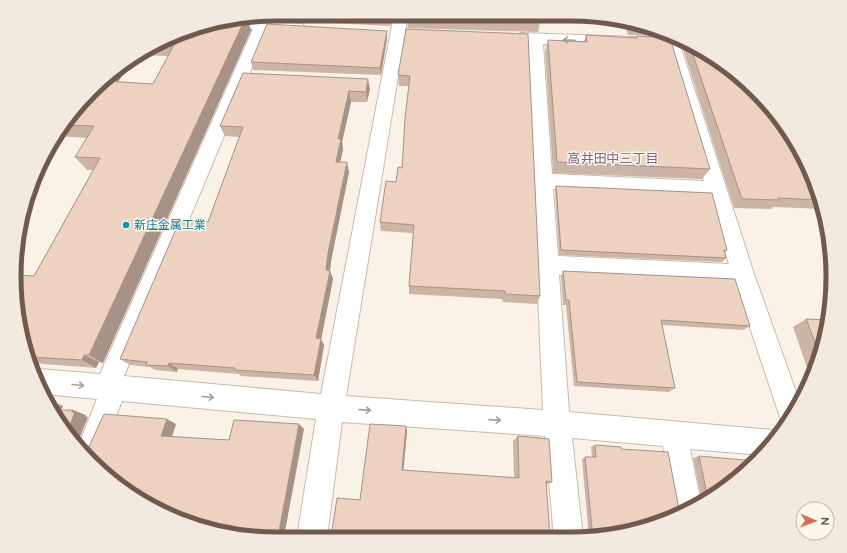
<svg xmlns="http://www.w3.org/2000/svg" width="847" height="553" viewBox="0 0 847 553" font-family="Raleway,'Noto Sans JP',sans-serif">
<rect width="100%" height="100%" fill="#faf2e7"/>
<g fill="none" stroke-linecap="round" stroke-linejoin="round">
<g stroke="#cbbaae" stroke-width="2">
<path id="minor" d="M 273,15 L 271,21 L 302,24 L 305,27 L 302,30 L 297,32 L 268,30 L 124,376 L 321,394 L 394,15 L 408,15 L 346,396 L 543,410 L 527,43 L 516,41 L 513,38 L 516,35 L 521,33 L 662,38 L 663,34 L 686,41 L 696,47 L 681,48 L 754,274 L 800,403 L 784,427 L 783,426 L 735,283 L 559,275 L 569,412 L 773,430 L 780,433 L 762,455 L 690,449 L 701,503 L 686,512 L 676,516 L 663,446 L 572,438 L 583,538 L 554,538 L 545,436 L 342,422 L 327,537 L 297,537 L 316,419 L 122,401 L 99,457 L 92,460 L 79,444 L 97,399 L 44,394 L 35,370 L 39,369 L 100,374 L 253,29 L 218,26 L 216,24 L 243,20 L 257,20 L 258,17 ZM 543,44 L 665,48 L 704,181 L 552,174 ZM 553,189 L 709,196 L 729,264 L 558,256 Z"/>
</g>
<use href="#minor" fill="#fff" fill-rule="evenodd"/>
</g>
<path fill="#ccb4a6" d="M 276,14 L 393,15 L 390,26 L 273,20 L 272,15 Z
M 407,15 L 541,16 L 541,18 L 538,32 L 408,28 Z
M 247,19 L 251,30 L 103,363 L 99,362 L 96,368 L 32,363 L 19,328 L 34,276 L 93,170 L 87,170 L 75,157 L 87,138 L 57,136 L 68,117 L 130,58 L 134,57 L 118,82 L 153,84 L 168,56 L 137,55 L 192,28 Z
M 628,23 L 663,34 L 661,36 L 628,35 L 626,28 Z
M 406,29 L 540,296 L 537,304 L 503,302 L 502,299 L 409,294 L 409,286 L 413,233 L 381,231 L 380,222 L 402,168 L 409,86 L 399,86 L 398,75 Z
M 387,31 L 387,38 L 381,75 L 253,70 L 251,62 Z
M 586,35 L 636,38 L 637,36 L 710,169 L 702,179 L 553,173 L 545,52 L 548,40 L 584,41 Z
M 687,41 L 744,79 L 806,161 L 824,209 L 773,207 L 771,209 L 734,208 L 683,49 Z
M 243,73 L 370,89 L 367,102 L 351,102 L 342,142 L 343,149 L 340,162 L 349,172 L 331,261 L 330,271 L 333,279 L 321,339 L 324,345 L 318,381 L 241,376 L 239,374 L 178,369 L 177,372 L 155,370 L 150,367 L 130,365 L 120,359 L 208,222 L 240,137 L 225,136 L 220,126 Z
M 556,186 L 727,250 L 724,253 L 726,258 L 722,262 L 559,255 L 555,191 Z
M 563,271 L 750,326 L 743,330 L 662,325 L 675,388 L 669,392 L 574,386 L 566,305 L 563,305 L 561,277 Z
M 806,319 L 829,320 L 819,361 L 811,379 L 793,327 Z
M 406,426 L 407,432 L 403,471 L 514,478 L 513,441 L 518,436 L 552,482 L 546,485 L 360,500 Z
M 595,445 L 638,530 L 589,538 L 582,459 L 585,457 L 592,457 L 591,447 Z
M 699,456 L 730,485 L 702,502 L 693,458 Z"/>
<path fill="#a69287" d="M 389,15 L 393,15 L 390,26 Z
M 245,19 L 247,19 L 251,30 L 103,363 L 89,355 Z
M 387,31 L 387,38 L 381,75 L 380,68 Z
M 134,57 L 110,95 L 103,84 L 130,58 Z
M 368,79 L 370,89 L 367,102 L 366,92 Z
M 349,91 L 351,102 L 342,142 L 343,149 L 338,172 L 336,162 L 338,139 Z
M 347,162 L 349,172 L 331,261 L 329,278 L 326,270 L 328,253 Z
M 330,271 L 333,279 L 320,345 L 316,338 Z
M 321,339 L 324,345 L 318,381 L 314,375 Z
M 84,355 L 99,362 L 96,368 L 82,360 Z
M 169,363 L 178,369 L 177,372 L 168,366 Z
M 50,401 L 63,406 L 59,415 L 53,413 L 49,408 L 48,405 Z
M 73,410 L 86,415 L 85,416 L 88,417 L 78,442 L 68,430 Z
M 167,419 L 176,424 L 171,440 L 161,436 Z
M 299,424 L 304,429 L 284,537 L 278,537 Z
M 406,426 L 407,432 L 403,474 L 402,470 Z"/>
<path fill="#edd1c1" stroke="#a69287" d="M 450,15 L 541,16 L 541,18 Z
M 245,19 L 89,355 L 84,355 L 82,360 L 30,357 L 19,328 L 16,275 L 34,276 L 100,158 L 75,157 L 94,126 L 64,125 L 68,117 L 106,81 L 153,84 L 175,43 L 163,42 L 192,28 Z
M 267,24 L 387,31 L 380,68 L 251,62 Z
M 406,29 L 528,34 L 540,296 L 505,294 L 505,291 L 409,286 L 414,225 L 380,222 L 386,181 L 396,182 L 398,167 L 402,168 L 405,118 L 410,76 L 398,75 Z
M 586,35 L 637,38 L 637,36 L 670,38 L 710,169 L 557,162 L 548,40 L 587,42 Z
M 689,43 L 744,79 L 779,117 L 806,161 L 821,200 L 778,198 L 779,200 L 742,199 Z
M 243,73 L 368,79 L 366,92 L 349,91 L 338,139 L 341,139 L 336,162 L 347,162 L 328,253 L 326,270 L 330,271 L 316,338 L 321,339 L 314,375 L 235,370 L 235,368 L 169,363 L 168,366 L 146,365 L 147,362 L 120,359 L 179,222 L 208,222 L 243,127 L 220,126 Z
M 556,186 L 712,193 L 727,250 L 724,250 L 726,258 L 561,250 Z
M 563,271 L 735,279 L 750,326 L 661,320 L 675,388 L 577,382 L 569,300 L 566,300 Z
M 806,319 L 829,320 L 820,356 Z
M 46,400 L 50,401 L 48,405 Z
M 51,410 L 73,410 L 72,412 L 75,412 L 68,430 Z
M 104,414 L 167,419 L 161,436 L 229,440 L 234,420 L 299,424 L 278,537 L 242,537 L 161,512 L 103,474 L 86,453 Z
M 370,424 L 406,426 L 402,470 L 519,478 L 518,436 L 549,439 L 552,482 L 546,481 L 550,538 L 331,537 L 337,498 L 360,500 Z
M 595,445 L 621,447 L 621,449 L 668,452 L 680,514 L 638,530 L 593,538 L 585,457 L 596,457 Z
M 699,456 L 756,461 L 730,485 L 708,499 Z"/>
<defs><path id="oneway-shaft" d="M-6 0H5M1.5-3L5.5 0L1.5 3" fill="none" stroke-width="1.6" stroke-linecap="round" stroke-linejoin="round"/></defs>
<g stroke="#aa9b95">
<use href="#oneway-shaft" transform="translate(569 40) rotate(-178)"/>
<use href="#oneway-shaft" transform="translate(78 385) rotate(5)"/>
<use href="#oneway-shaft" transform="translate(208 397) rotate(5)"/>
<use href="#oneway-shaft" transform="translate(365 410) rotate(4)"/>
<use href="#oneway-shaft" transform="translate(495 420) rotate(4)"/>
</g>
<circle fill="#0f9aa8" stroke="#fdf6ec" stroke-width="1.5" cx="126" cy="225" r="4"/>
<g text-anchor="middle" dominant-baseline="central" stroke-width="3" stroke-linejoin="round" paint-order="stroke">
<g font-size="12" fill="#0d838f" stroke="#fdf6ec" text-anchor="start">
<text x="134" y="225">新庄金属工業</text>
</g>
<g font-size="13" fill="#7e668d" stroke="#fdf6ec">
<text x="613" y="158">高井田中三丁目</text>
</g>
</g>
<path d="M0 0H847V553H0ZM276 21H571A255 255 0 0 1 826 276V277A255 255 0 0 1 571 532H276A255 255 0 0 1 21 277V276A255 255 0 0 1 276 21Z" fill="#f2e9df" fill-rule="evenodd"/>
<path fill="none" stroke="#71594e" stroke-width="5" d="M276 21H571A255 255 0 0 1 826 276V277A255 255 0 0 1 571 532H276A255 255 0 0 1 21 277V276A255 255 0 0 1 276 21Z"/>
<g transform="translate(815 521) rotate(92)"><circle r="19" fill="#fdf6ec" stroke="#c5b7ad"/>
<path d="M0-3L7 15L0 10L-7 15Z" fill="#d77058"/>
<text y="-6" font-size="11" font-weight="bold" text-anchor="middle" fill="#71594e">N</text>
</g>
</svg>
